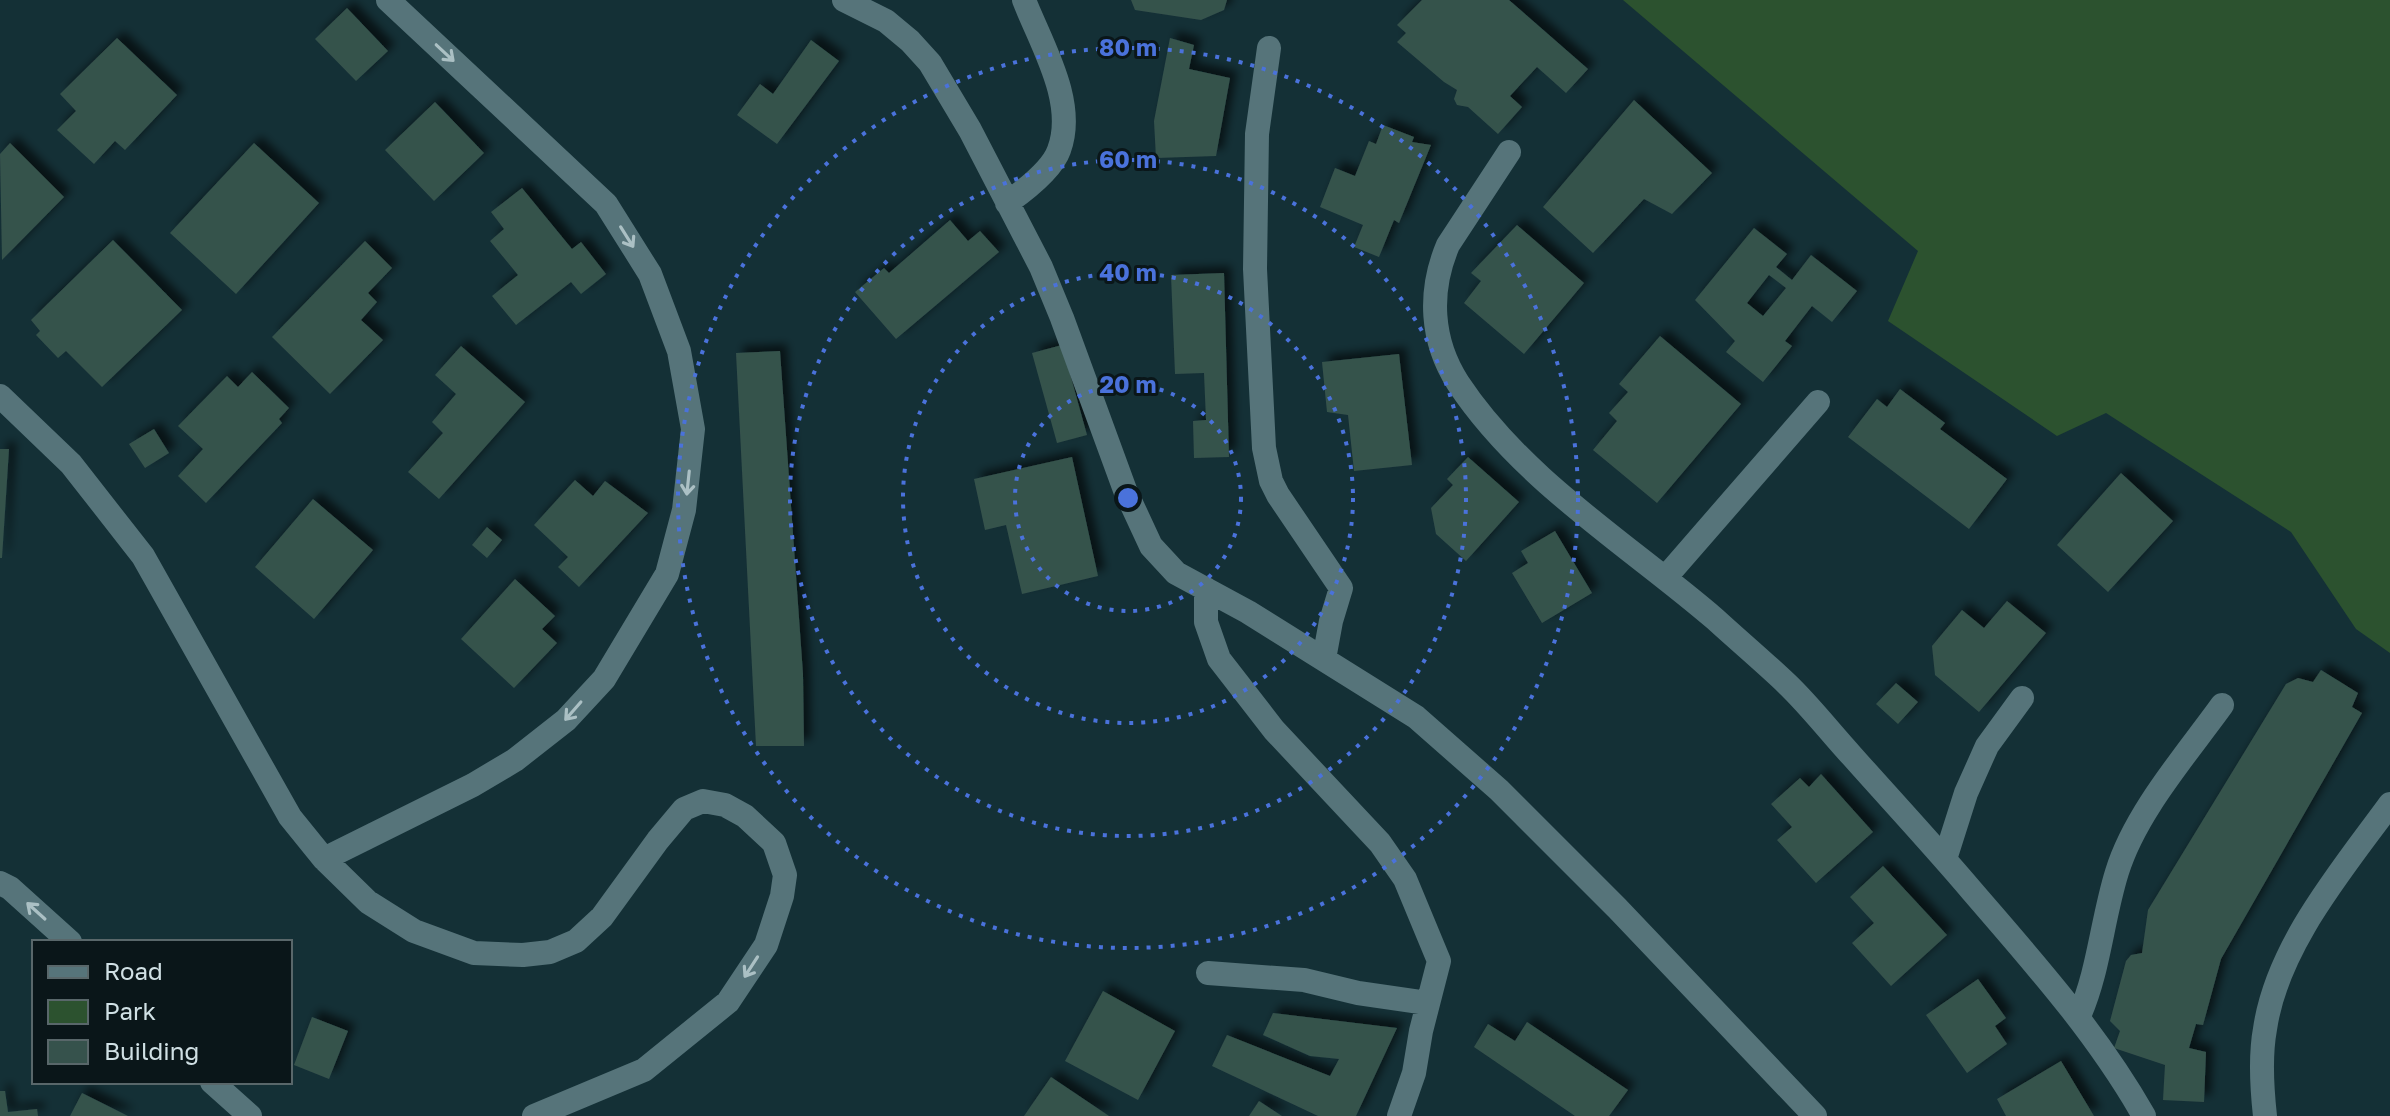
<svg xmlns="http://www.w3.org/2000/svg" width="2390" height="1116" viewBox="0 0 2390 1116" font-family="'Golos Text',sans-serif">
<defs>
<filter id="shadow"><feDropShadow dx="7" dy="-7" stdDeviation="4" flood-color="#0009"/></filter>
</defs>
<rect width="100%" height="100%" fill="#143036"/>
<path fill="#2c522f" d="M 1623,0 L 2390,0 L 2390,653 L 2356,629 L 2291,532 L 2106,413 L 2057,436 L 1888,321 L 1918,251 Z"/>
<path fill="#36524c" fill-rule="evenodd" filter="url(#shadow)" d="M 1131,0 L 1227,0 L 1224,10 L 1201,20 L 1135,10 Z
M 1422,0 L 1509,0 L 1588,69 L 1566,93 L 1537,67 L 1510,96 L 1522,107 L 1498,134 L 1468,107 L 1457,105 L 1454,99 L 1457,90 L 1444,82 L 1397,42 L 1406,33 L 1397,25 Z
M 347,8 L 388,51 L 356,81 L 315,39 Z
M 117,38 L 177,95 L 125,150 L 115,141 L 94,164 L 57,130 L 76,111 L 60,94 Z
M 1170,38 L 1194,45 L 1189,69 L 1230,78 L 1216,156 L 1156,158 L 1154,121 Z
M 811,40 L 839,61 L 777,144 L 737,115 L 760,84 L 773,94 Z
M 1634,100 L 1712,173 L 1672,214 L 1644,199 L 1593,253 L 1543,207 Z
M 435,102 L 484,153 L 434,201 L 385,150 Z
M 1383,125 L 1414,137 L 1412,142 L 1431,145 L 1399,223 L 1394,220 L 1379,257 L 1354,247 L 1363,225 L 1320,207 L 1335,168 L 1355,176 L 1369,141 L 1376,144 Z
M 10,143 L 64,197 L 2,260 L 0,154 Z
M 254,143 L 319,203 L 236,294 L 170,233 Z
M 522,188 L 572,249 L 581,242 L 606,274 L 581,294 L 571,282 L 516,325 L 492,296 L 518,275 L 490,241 L 504,229 L 491,212 Z
M 950,220 L 968,241 L 980,231 L 999,252 L 896,339 L 855,292 L 884,268 L 889,273 Z
M 1517,225 L 1584,283 L 1524,354 L 1464,303 L 1481,281 L 1471,273 Z
M 1754,228 L 1787,254 L 1776,267 L 1792,280 L 1811,255 L 1857,291 L 1832,322 L 1812,306 L 1785,341 L 1792,346 L 1763,382 L 1726,352 L 1735,341 L 1695,300 ZM 1769,275 L 1786,288 L 1763,316 L 1747,303 Z
M 113,240 L 182,310 L 102,387 L 66,351 L 58,358 L 36,335 L 40,331 L 31,320 Z
M 365,241 L 392,268 L 368,293 L 377,302 L 361,320 L 383,340 L 330,394 L 272,337 Z
M 1224,273 L 1229,457 L 1194,458 L 1193,421 L 1206,420 L 1204,373 L 1175,374 L 1171,275 Z
M 1660,336 L 1741,404 L 1657,503 L 1593,450 L 1617,421 L 1609,413 L 1628,392 L 1619,384 Z
M 1062,345 L 1087,435 L 1057,443 L 1032,353 Z
M 461,346 L 525,402 L 439,499 L 408,472 L 443,433 L 432,422 L 456,394 L 435,375 Z
M 780,351 L 803,674 L 804,746 L 756,746 L 736,353 Z
M 1399,354 L 1412,465 L 1354,471 L 1348,415 L 1327,412 L 1322,362 Z
M 252,372 L 289,408 L 279,419 L 282,423 L 206,503 L 178,476 L 203,449 L 178,426 L 227,376 L 238,387 Z
M 1900,389 L 1945,423 L 1940,429 L 2007,479 L 1969,529 L 1848,437 L 1877,399 L 1887,407 Z
M 154,429 L 169,453 L 145,468 L 129,444 Z
M 0,449 L 9,449 L 2,558 L 0,558 Z
M 1072,457 L 1098,576 L 1022,594 L 1006,525 L 985,530 L 974,479 Z
M 1468,457 L 1519,502 L 1466,561 L 1436,534 L 1431,508 L 1453,485 L 1447,479 Z
M 2121,473 L 2173,521 L 2108,592 L 2057,545 Z
M 575,480 L 593,496 L 605,481 L 648,513 L 579,587 L 558,567 L 568,557 L 534,525 Z
M 313,499 L 373,550 L 314,619 L 255,567 Z
M 487,527 L 502,540 L 487,558 L 472,545 Z
M 1555,531 L 1592,593 L 1542,623 L 1512,573 L 1528,563 L 1521,551 Z
M 515,579 L 555,616 L 542,629 L 557,643 L 514,688 L 461,639 Z
M 2007,601 L 2046,633 L 1979,712 L 1935,675 L 1932,646 L 1962,610 L 1984,628 Z
M 2321,670 L 2358,693 L 2352,707 L 2362,713 L 2221,959 L 2203,1025 L 2196,1024 L 2189,1048 L 2206,1052 L 2204,1102 L 2163,1100 L 2165,1065 L 2114,1048 L 2120,1031 L 2110,1021 L 2126,961 L 2131,955 L 2142,953 L 2148,910 L 2286,684 L 2298,678 L 2313,682 Z
M 1896,683 L 1918,702 L 1898,724 L 1876,704 Z
M 1821,774 L 1873,832 L 1816,883 L 1777,840 L 1792,827 L 1771,804 L 1800,778 L 1809,787 Z
M 1883,866 L 1947,935 L 1891,986 L 1852,943 L 1874,923 L 1850,897 Z
M 1978,979 L 2006,1018 L 1995,1026 L 2007,1044 L 1967,1073 L 1926,1015 Z
M 1103,991 L 1175,1031 L 1138,1100 L 1065,1061 Z
M 1273,1013 L 1397,1028 L 1356,1116 L 1318,1116 L 1212,1066 L 1227,1035 L 1330,1076 L 1339,1059 L 1310,1056 L 1263,1035 Z
M 312,1017 L 348,1031 L 329,1079 L 294,1065 Z
M 1527,1022 L 1628,1090 L 1609,1116 L 1575,1116 L 1474,1047 L 1488,1024 L 1515,1041 Z
M 2061,1061 L 2094,1116 L 2006,1116 L 1997,1099 Z
M 1051,1077 L 1109,1116 L 1024,1116 Z
M 0,1091 L 5,1091 L 8,1112 L 37,1109 L 38,1116 L 0,1116 Z
M 82,1093 L 128,1116 L 70,1116 Z
M 1259,1101 L 1282,1116 L 1249,1116 Z"/>
<g fill="none" stroke-linecap="round" stroke-linejoin="round">
<path stroke="#56747a" stroke-width="24" d="M 844,0 L 886,21 L 910,41 L 930,63 L 970,130 L 1041,267 L 1062,318 L 1125,490 L 1151,546 L 1176,573 L 1248,612 L 1416,717 L 1499,790 L 1617,908 L 1815,1116
M 1269,48 L 1257,134 L 1255,269 L 1264,448 L 1271,481 L 1278,495 L 1341,588 L 1331,621 L 1324,659
M 1509,152 L 1448,245 C 1428,292 1431,341 1458,383 C 1522,480 1629,545 1715,619 C 1739,641 1764,662 1787,684 C 1810,706 1830,732 1852,756 C 1892,801 1933,845 1972,891 C 2034,963 2097,1033 2144,1116
M 1007,203 C 1024,191 1052,170 1059,150 C 1077,102 1041,44 1024,0
M 0,396 L 71,464 L 143,556 L 290,817 L 324,859 L 368,902 L 414,931 L 474,953 L 523,955 L 550,952 L 576,941 L 602,917 L 658,840 L 684,809 L 703,801 L 725,805 L 745,816 L 774,843 L 785,875 L 782,896 L 766,945 L 728,1002 L 644,1070 L 534,1116
M 1665,578 L 1818,402
M 1206,589 L 1206,622 L 1219,659 L 1274,730 L 1380,843 L 1405,879 L 1439,961 L 1421,1031 L 1414,1073 L 1399,1116
M 324,859 L 473,785 L 515,760 L 566,720 L 604,679 L 667,574 L 684,510 L 693,429 L 679,351 L 650,274 L 606,204 L 388,0
M 1945,859 L 1966,793 L 1987,746 L 2022,698
M 0,883 L 10,888 L 70,942
M 1208,973 L 1304,980 L 1358,993 L 1427,1003
M 2079,1016 C 2099,971 2102,920 2117,872 C 2135,813 2186,755 2222,705
M 212,1082 L 250,1116
M 2265,1116 C 2262,1089 2260,1056 2265,1029 C 2277,946 2342,870 2390,804"/>
</g>
<defs><path id="oneway-shaft" d="M-6 0H5M1.5-3L5.5 0L1.5 3" fill="none" stroke-width="1.6" stroke-linecap="round" stroke-linejoin="round" transform="scale(2)"/></defs>
<g stroke="#abc0c4">
<use href="#oneway-shaft" transform="translate(445 53) rotate(43)"/>
<use href="#oneway-shaft" transform="translate(627 237) rotate(58)"/>
<use href="#oneway-shaft" transform="translate(688 483) rotate(96)"/>
<use href="#oneway-shaft" transform="translate(573 711) rotate(131)"/>
<use href="#oneway-shaft" transform="translate(36 911) rotate(-138)"/>
<use href="#oneway-shaft" transform="translate(751 967) rotate(123)"/>
</g>
<g fill="none" stroke="#4a72db" stroke-width="4" stroke-dasharray="4 8">
<circle cx="1128" cy="498" r="113"/>
<circle cx="1128" cy="498" r="225"/>
<circle cx="1128" cy="498" r="338"/>
<circle cx="1128" cy="498" r="450"/>
</g>
<circle cx="1128" cy="498" r="12" fill="#4a72db" stroke="#0a1619" stroke-width="4"/>
<g font-size="24" text-anchor="middle" font-weight="bold" fill="#4a72db" stroke="#0a1619" stroke-width="6" stroke-linejoin="round" paint-order="stroke">
<text x="1128" y="56">80 m</text>
<text x="1128" y="168">60 m</text>
<text x="1128" y="281">40 m</text>
<text x="1128" y="393">20 m</text>
</g>
<rect x="32" y="940" width="260" height="144" fill="#0a1619" stroke="#59676a" stroke-width="2"/>
<rect x="48" y="966" width="40" height="12" fill="#56747a" stroke="#59676a" stroke-width="2"/>
<text x="104" y="980" font-size="24" fill="#d0e0e4">Road</text>
<rect x="48" y="1000" width="40" height="24" fill="#2c522f" stroke="#59676a" stroke-width="2"/>
<text x="104" y="1020" font-size="24" fill="#d0e0e4">Park</text>
<rect x="48" y="1040" width="40" height="24" fill="#36524c" stroke="#59676a" stroke-width="2"/>
<text x="104" y="1060" font-size="24" fill="#d0e0e4">Building</text>
</svg>
